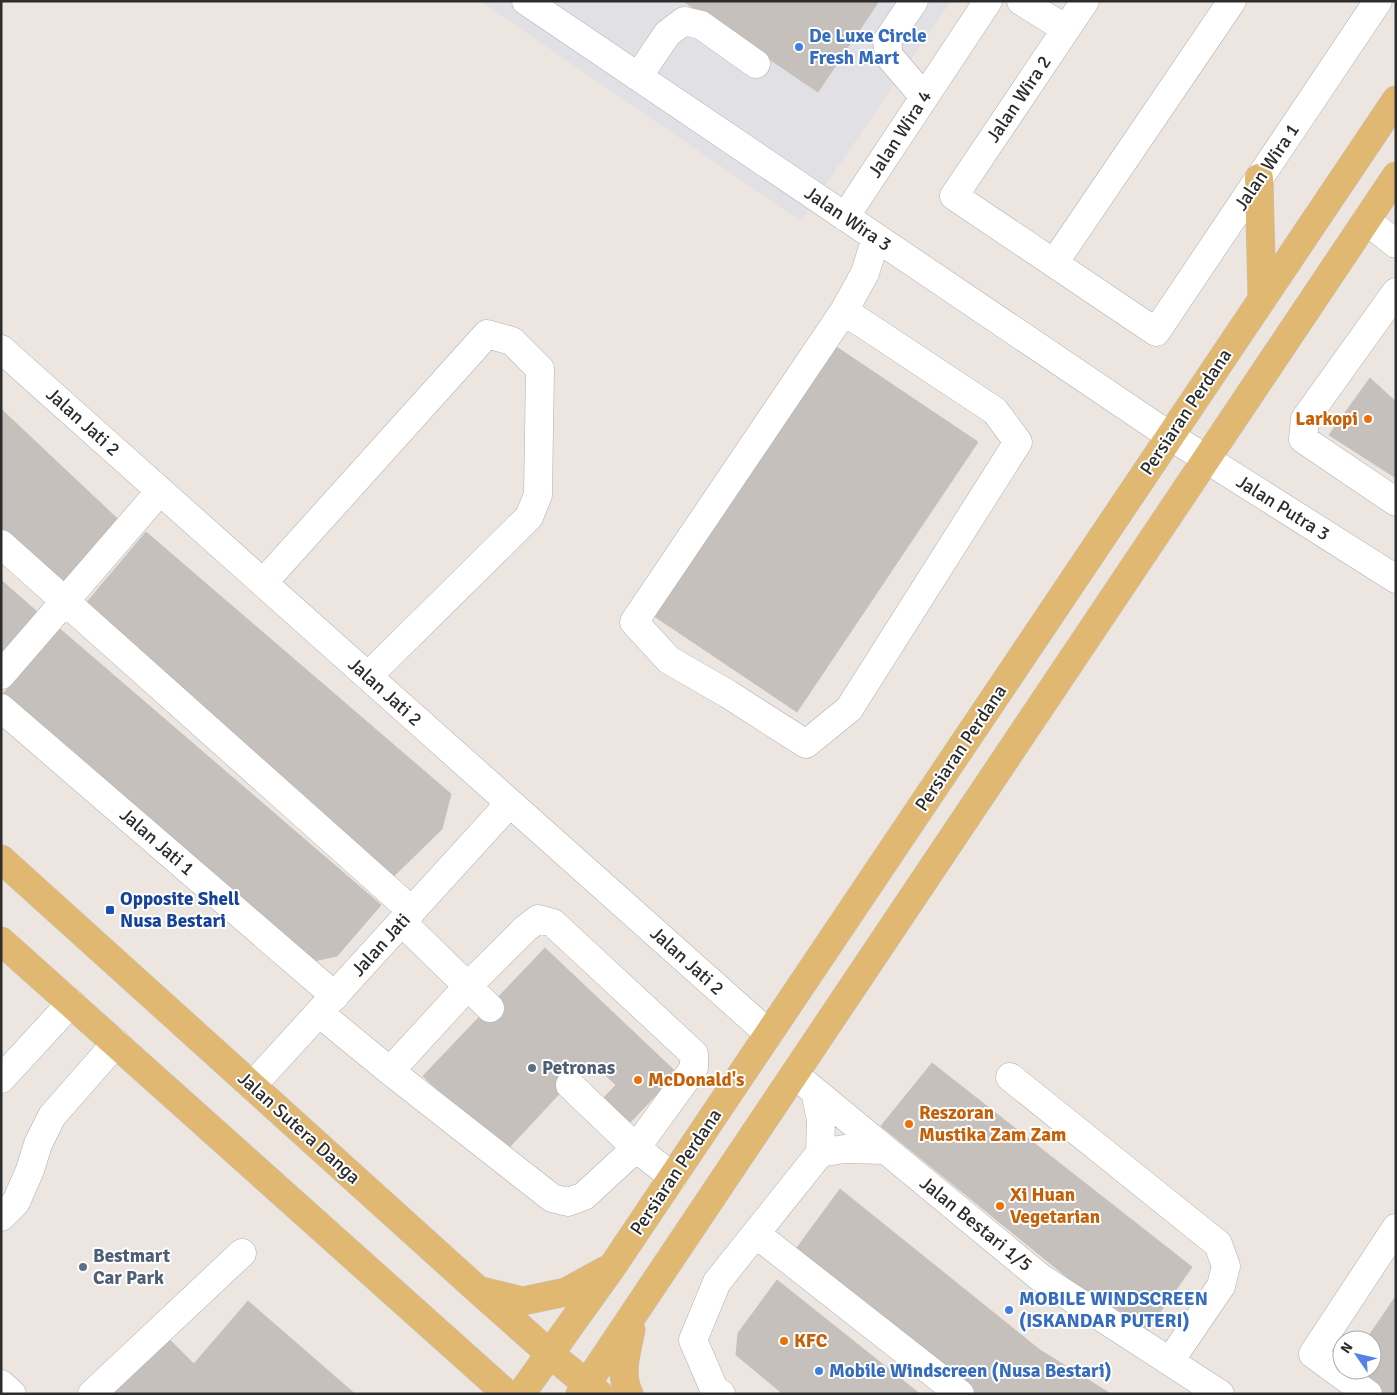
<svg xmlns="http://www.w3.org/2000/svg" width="1397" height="1395" viewBox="0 0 1397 1395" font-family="Signika,sans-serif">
<rect width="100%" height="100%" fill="#ece5e0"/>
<path fill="#e1e0e5" d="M 480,1 L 951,1 L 801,221 Z"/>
<path fill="#c5c0bb" stroke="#c7c1ba" d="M 683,1 L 879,1 L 818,92 Z
M 835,346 L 978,442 L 797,712 L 654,616 Z
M 1370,378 L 1396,402 L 1396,478 L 1329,435 Z
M 1,409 L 124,525 L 67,592 L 1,530 Z
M 146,532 L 451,794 L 442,829 L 394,876 L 87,602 Z
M 1,580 L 43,617 L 1,666 Z
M 60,629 L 381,905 L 337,956 L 304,963 L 1,696 Z
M 545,948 L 677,1073 L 621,1132 L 595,1107 L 616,1085 L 590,1061 L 504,1153 L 423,1076 Z
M 932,1063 L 1192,1267 L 1142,1338 L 881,1126 Z
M 840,1189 L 1040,1350 L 1111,1394 L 970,1394 L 796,1249 Z
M 777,1280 L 920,1394 L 783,1394 L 736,1355 L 738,1333 Z
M 1396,1296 L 1396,1394 L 1380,1394 L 1346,1370 L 1372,1370 L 1372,1340 L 1366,1340 Z
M 248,1301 L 355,1394 L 168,1394 Z
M 166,1336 L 194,1364 L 168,1394 L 112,1394 Z"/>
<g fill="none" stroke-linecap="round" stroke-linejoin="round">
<path stroke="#c6c0bc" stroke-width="28" stroke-dasharray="28 14" stroke-linecap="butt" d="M 490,1008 L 570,1085"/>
<g stroke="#adb0b7" stroke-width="29">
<path id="minor" d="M 526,1 L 1170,436 L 1396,579
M 914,1 L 887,41 L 889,56 L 924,97
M 1021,1 L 1066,29
M 1085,1 L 954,196 L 1156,332 L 1378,1
M 638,77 L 667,34 L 684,21 L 701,25 L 756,64
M 845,217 L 988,1
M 1366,220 L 1396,244
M 1054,263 L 1232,1
M 1396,292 L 1305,419 L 1303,439 L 1396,502
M 844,311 L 995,411 L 1018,442 L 849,709 L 806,744 L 728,694 L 669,660 L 634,622 L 844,311 L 865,273 L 876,238
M 1,349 L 769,1034
M 1,544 L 412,911
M 263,583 L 487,334 L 512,341 L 540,369 L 538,495 L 529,517 L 368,676
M 1,675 L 160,491
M 1,708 L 335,996
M 538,919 L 553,923 L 694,1054 L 694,1068 L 636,1148 L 584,1196 L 568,1202 L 552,1198 L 390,1071 L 468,986 L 525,929 Z
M 402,922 L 490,1008
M 319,1013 L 390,1071
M 795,1075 L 1041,1278 L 1220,1394
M 1010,1077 L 1218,1244 L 1226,1266 L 1221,1286 L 1170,1361
M 1,1079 L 71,1003
M 570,1085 L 636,1148 L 673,1177
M 252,1086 L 510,803
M 820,1153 L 844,1149 L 886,1150
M 1,1217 L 16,1202 L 30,1170 L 38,1144 L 52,1116 L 116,1043
M 756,1234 L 960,1394
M 1,1384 L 12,1394
M 92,1394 L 242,1253
M 721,1394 L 714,1389 L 693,1340 L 717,1282 L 820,1153 L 821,1120 L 815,1092
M 1368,1394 L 1313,1354 L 1396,1228"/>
</g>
<g stroke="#c4c4c4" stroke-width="29">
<path id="major" d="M 1259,178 L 1262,299
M 1,859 L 478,1290 L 550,1354 L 599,1394
M 1,941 L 507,1394
M 482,1291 L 523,1301 L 566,1292 L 606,1270
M 521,1394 L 612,1267 L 1396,100
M 580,1394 L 1396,176
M 629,1394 C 619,1373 627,1351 631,1330"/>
</g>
<use href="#minor" stroke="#fff" stroke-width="28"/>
<use href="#major" stroke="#e1b871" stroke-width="28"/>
</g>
<g fill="#3f7fe0" stroke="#fff" stroke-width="2">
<circle cx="799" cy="47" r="5"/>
<circle cx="1009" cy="1310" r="5"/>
<circle cx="819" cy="1371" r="5"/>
</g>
<g fill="#e8710a" stroke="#fff" stroke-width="2">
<circle cx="1368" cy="419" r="5"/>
<circle cx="638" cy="1080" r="5"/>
<circle cx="909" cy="1124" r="5"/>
<circle cx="1000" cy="1206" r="5"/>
<circle cx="784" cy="1341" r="5"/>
</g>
<rect fill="#1a4fb4" stroke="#fff" stroke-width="2" x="105" y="905" width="10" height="10" rx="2.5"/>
<g fill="#5c6f8a" stroke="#fff" stroke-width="2">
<circle cx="532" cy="1068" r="5"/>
<circle cx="83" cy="1267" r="5"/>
</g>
<g text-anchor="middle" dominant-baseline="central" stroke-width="4" stroke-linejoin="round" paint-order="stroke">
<g font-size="19" font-weight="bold" fill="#366cbe" stroke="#fff" text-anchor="start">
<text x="809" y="36">De Luxe Circle<tspan x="809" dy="22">Fresh Mart</tspan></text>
<text x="1019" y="1299">MOBILE WINDSCREEN<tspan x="1019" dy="22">(ISKANDAR PUTERI)</tspan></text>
<text x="829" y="1371">Mobile Windscreen (Nusa Bestari)</text>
</g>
<g font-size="19" fill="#2c2c2c" stroke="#fff">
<text transform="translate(1019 99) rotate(-56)">Jalan Wira 2</text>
<text transform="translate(900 134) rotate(-57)">Jalan Wira 4</text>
<text transform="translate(1267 167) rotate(-56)">Jalan Wira 1</text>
<text transform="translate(848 219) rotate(34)">Jalan Wira 3</text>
<text transform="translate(1186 412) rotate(-56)">Persiaran Perdana</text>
<text transform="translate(83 422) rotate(42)">Jalan Jati 2</text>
<text transform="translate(1283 508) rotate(32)">Jalan Putra 3</text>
<text transform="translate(385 692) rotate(42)">Jalan Jati 2</text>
<text transform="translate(961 748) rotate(-56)">Persiaran Perdana</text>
<text transform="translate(157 842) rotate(41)">Jalan Jati 1</text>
<text transform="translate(381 945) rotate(-48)">Jalan Jati</text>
<text transform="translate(687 961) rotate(42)">Jalan Jati 2</text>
<text transform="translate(299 1128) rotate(42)">Jalan Sutera Danga</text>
<text transform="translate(676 1172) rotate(-56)">Persiaran Perdana</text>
<text transform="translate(976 1224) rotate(39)">Jalan Bestari 1/5</text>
</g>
<g font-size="19" font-weight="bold" fill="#c56008" stroke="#fff" text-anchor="start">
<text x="1358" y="419" text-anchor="end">Larkopi</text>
<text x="648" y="1080">McDonald's</text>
<text x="919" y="1113">Reszoran<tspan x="919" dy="22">Mustika Zam Zam</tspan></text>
<text x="1010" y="1195">Xi Huan<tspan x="1010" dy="22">Vegetarian</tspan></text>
<text x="794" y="1341">KFC</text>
</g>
<g font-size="19" font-weight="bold" fill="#164399" stroke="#fff" text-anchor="start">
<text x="120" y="899">Opposite Shell<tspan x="120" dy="22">Nusa Bestari</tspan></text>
</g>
<g font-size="19" font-weight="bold" fill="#4e5e75" stroke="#fff" text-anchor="start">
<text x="542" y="1068">Petronas</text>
<text x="93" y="1256">Bestmart<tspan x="93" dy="22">Car Park</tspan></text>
</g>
</g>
<rect width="1397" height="1395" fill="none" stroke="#2c2c2c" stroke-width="5"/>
<g transform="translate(1357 1355) rotate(304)"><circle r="24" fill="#ffffff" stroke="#ababab"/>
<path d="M0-4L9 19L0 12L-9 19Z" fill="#5482e5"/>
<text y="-8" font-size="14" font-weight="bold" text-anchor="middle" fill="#2c2c2c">N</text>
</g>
</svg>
